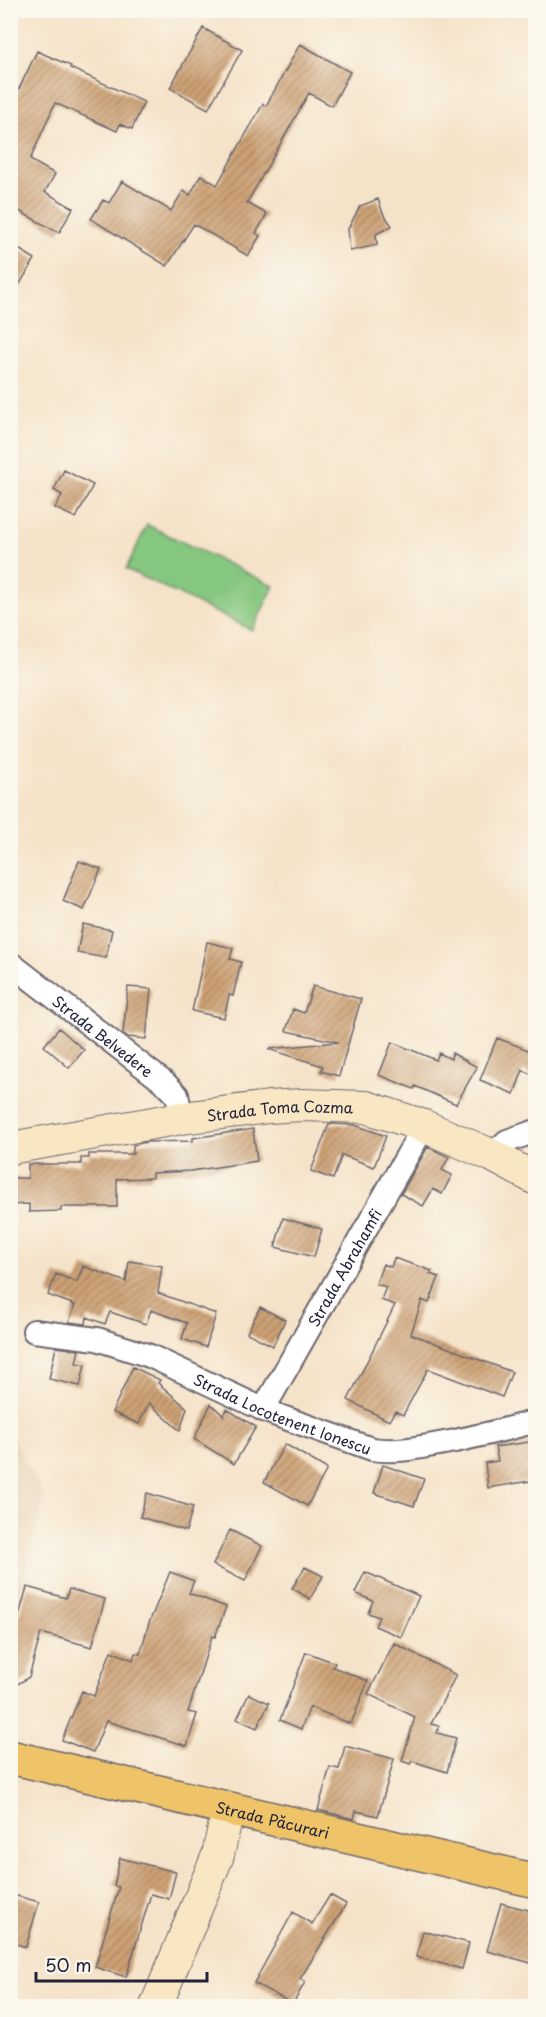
<svg xmlns="http://www.w3.org/2000/svg" width="546" height="2017" viewBox="0 0 546 2017" font-family="'Playpen Sans',sans-serif">
<defs>
<pattern id="building-hatch" width="6" height="6" patternUnits="userSpaceOnUse" patternTransform="scale(1.5)"><rect width="6" height="6" fill="#cda174"/><path d="M-1 1l2-2M0 6l6-6M5 7l2-2" fill="none" stroke="#a68360"/></pattern>
</defs>
<rect width="100%" height="100%" fill="#fbf7ec"/>
<filter id="ink" filterUnits="userSpaceOnUse"><feTurbulence type="fractalNoise" baseFrequency=".0167" numOctaves="2"/><feDisplacementMap in="SourceGraphic" scale="12" xChannelSelector="R" yChannelSelector="G"/><feConvolveMatrix kernelMatrix="1 2 1 2 8 2 1 2 1" color-interpolation-filters="sRGB"/></filter>
<filter id="wash" filterUnits="userSpaceOnUse"><feTurbulence type="fractalNoise" baseFrequency=".008" numOctaves="4" result="noise"/><feDisplacementMap in="SourceGraphic" scale="24" xChannelSelector="R" yChannelSelector="G"/><feGaussianBlur stdDeviation="1.35" result="paint"/><feColorMatrix in="noise" values="0 0 0 0 0 0 0 0 0 0 0 0 0 0 0 0 0 1.4 0 .05"/><feComposite in="paint" operator="in"/></filter>
<g filter="url(#wash)">
<rect width="100%" height="100%" fill="#f5e3c9"/>
<path fill="#e8d4b7" d="M 11,1440 L 14,1441 L 45,1497 L 11,1626 Z"/>
<path fill="#86c77f" stroke="#54745d" stroke-width="1.5" d="M 147,525 L 274,586 L 252,630 L 126,569 Z"/>
<g id="blocks">
<path fill="url(#building-hatch)" d="M 203,28 L 242,50 L 208,109 L 170,88 Z
M 300,44 L 350,72 L 332,106 L 309,93 L 247,203 L 267,214 L 256,233 L 260,236 L 248,256 L 194,224 L 167,266 L 91,219 L 103,200 L 109,203 L 122,181 L 171,211 L 183,191 L 190,195 L 201,175 L 217,185 L 263,104 L 266,106 Z
M 37,51 L 71,66 L 70,68 L 144,102 L 132,129 L 120,124 L 117,131 L 55,103 L 30,160 L 55,174 L 45,192 L 73,208 L 59,233 L 10,206 L 10,108 Z
M 378,199 L 383,213 L 392,226 L 376,234 L 377,245 L 350,251 L 348,229 L 360,206 Z
M 17,248 L 35,259 L 10,300 L 10,258 Z
M 64,470 L 93,485 L 76,518 L 55,508 L 62,495 L 54,490 Z
M 79,861 L 101,869 L 84,910 L 63,901 Z
M 83,924 L 112,930 L 106,958 L 77,953 Z
M 207,942 L 233,948 L 230,959 L 241,962 L 233,996 L 229,995 L 224,1018 L 192,1011 Z
M 313,986 L 361,999 L 339,1076 L 321,1071 L 323,1066 L 268,1049 L 338,1042 L 286,1031 L 293,1009 L 304,1013 Z
M 128,987 L 151,989 L 146,1039 L 128,1037 L 123,1033 Z
M 59,1028 L 84,1050 L 69,1068 L 44,1046 Z
M 497,1038 L 536,1053 L 536,1077 L 523,1070 L 514,1094 L 480,1080 Z
M 392,1042 L 436,1060 L 439,1053 L 451,1059 L 452,1053 L 477,1067 L 456,1104 L 415,1086 L 414,1089 L 379,1075 Z
M 329,1124 L 355,1125 L 386,1136 L 374,1167 L 342,1155 L 333,1179 L 311,1171 Z
M 253,1129 L 257,1161 L 191,1171 L 152,1173 L 152,1178 L 117,1179 L 117,1207 L 61,1207 L 61,1211 L 29,1212 L 29,1204 L 10,1205 L 10,1178 L 28,1178 L 28,1164 L 81,1164 L 81,1158 L 89,1158 L 89,1154 L 133,1154 L 133,1145 L 147,1142 L 193,1141 L 193,1138 Z
M 428,1147 L 449,1157 L 442,1170 L 452,1175 L 442,1194 L 433,1189 L 423,1206 L 401,1194 Z
M 283,1218 L 322,1229 L 314,1257 L 275,1247 Z
M 394,1258 L 432,1271 L 430,1274 L 439,1277 L 429,1303 L 422,1300 L 411,1334 L 512,1372 L 502,1397 L 428,1369 L 403,1415 L 395,1411 L 389,1421 L 348,1400 L 395,1305 L 381,1300 L 386,1287 L 376,1284 L 383,1264 L 391,1267 Z
M 129,1261 L 162,1266 L 158,1293 L 216,1314 L 206,1347 L 182,1339 L 187,1323 L 151,1310 L 146,1324 L 110,1312 L 105,1324 L 87,1317 L 86,1324 L 69,1322 L 75,1305 L 48,1295 L 56,1274 L 77,1282 L 83,1266 L 126,1282 Z
M 260,1307 L 285,1320 L 273,1346 L 247,1333 Z
M 56,1347 L 79,1350 L 76,1363 L 85,1365 L 80,1386 L 49,1379 Z
M 133,1367 L 160,1380 L 158,1383 L 187,1408 L 180,1431 L 149,1403 L 139,1424 L 112,1412 Z
M 211,1404 L 224,1416 L 227,1409 L 256,1427 L 234,1464 L 194,1439 Z
M 536,1441 L 536,1480 L 488,1488 L 485,1463 L 498,1461 L 495,1447 Z
M 285,1444 L 327,1469 L 307,1506 L 264,1482 Z
M 383,1465 L 424,1479 L 414,1506 L 374,1493 Z
M 147,1493 L 193,1507 L 186,1531 L 140,1517 Z
M 230,1530 L 262,1546 L 245,1581 L 213,1565 Z
M 305,1567 L 323,1576 L 310,1599 L 292,1588 Z
M 170,1572 L 194,1581 L 189,1593 L 226,1607 L 215,1637 L 212,1636 L 188,1712 L 197,1714 L 187,1746 L 106,1721 L 93,1752 L 62,1740 L 82,1691 L 94,1696 L 111,1651 L 133,1660 L 135,1653 L 140,1654 L 149,1623 Z
M 365,1572 L 419,1596 L 401,1637 L 375,1626 L 379,1617 L 368,1613 L 373,1601 L 355,1593 Z
M 27,1587 L 66,1598 L 69,1589 L 105,1599 L 92,1647 L 41,1633 L 29,1677 L 10,1689 L 10,1647 Z
M 394,1643 L 456,1675 L 431,1724 L 439,1726 L 437,1733 L 456,1738 L 447,1772 L 412,1761 L 410,1764 L 402,1761 L 415,1717 L 368,1694 Z
M 306,1652 L 335,1663 L 333,1667 L 368,1681 L 351,1724 L 310,1707 L 301,1729 L 280,1720 Z
M 249,1694 L 269,1703 L 257,1728 L 237,1719 Z
M 345,1746 L 394,1759 L 378,1816 L 356,1811 L 354,1819 L 318,1810 L 330,1767 L 339,1769 Z
M 120,1858 L 176,1872 L 169,1899 L 151,1894 L 126,1977 L 95,1967 L 119,1887 L 114,1886 Z
M 10,1894 L 39,1902 L 26,1947 L 10,1942 Z
M 330,1895 L 346,1904 L 300,1979 L 305,1982 L 293,2004 L 254,1983 L 293,1912 L 312,1924 Z
M 501,1903 L 536,1912 L 536,1949 L 531,1963 L 487,1951 Z
M 423,1931 L 469,1943 L 462,1969 L 416,1957 Z"/>
</g>
</g>
<g filter="url(#ink)">
<use href="#blocks" fill-opacity="0" stroke="#6c666d" stroke-width="1.5"/>
<g fill="none" stroke-linecap="round" stroke-linejoin="round">
<g stroke="#6c666d" stroke-width="26">
<g id="street">
<path id="s1" d="M 10,963 L 166,1084 L 177,1095 L 182,1118"/>
<path d="M 491,1155 L 507,1141 L 536,1131"/>
<path id="s2" d="M 34,1331 L 97,1339 L 150,1356 L 271,1413 L 372,1449 C 400,1453 427,1446 455,1441 C 482,1435 509,1429 536,1421"/>
<path id="s3" d="M 263,1410 L 424,1126"/>
</g>
</g>
<g stroke="#6c666d" stroke-width="34">
<g id="secondary">
<path id="s4" d="M 10,1148 L 182,1118 L 269,1107 L 301,1105 L 366,1107 L 424,1126 L 491,1155 L 536,1179"/>
<path d="M 156,2006 L 218,1855 L 228,1809"/>
</g>
</g>
<g stroke="#6c666d" stroke-width="36">
<g id="primary">
<path id="s5" d="M 10,1757 L 536,1881"/>
</g>
</g>
<use href="#street" stroke="#fff" stroke-width="22"/>
<use href="#secondary" stroke="#f9e7c3" stroke-width="32"/>
<use href="#primary" stroke="#efc469" stroke-width="33"/>
</g>
</g>
<g text-anchor="middle" dominant-baseline="central" stroke-width="6" stroke-linejoin="round" paint-order="stroke">
<g font-size="15" fill="#22223b" stroke="#fbf7ec">
<text stroke="none"><textPath href="#s1" startOffset="118">Strada Belvedere</textPath></text>
<text stroke="none"><textPath href="#s4" startOffset="273">Strada Toma Cozma</textPath></text>
<text stroke="none"><textPath href="#s3" startOffset="164">Strada Abrahamfi</textPath></text>
<text stroke="none"><textPath href="#s2" startOffset="264">Strada Locotenent Ionescu</textPath></text>
<text stroke="none"><textPath href="#s5" startOffset="270">Strada Păcurari</textPath></text>
</g>
</g>
<rect width="546" height="2017" fill="none" stroke="#fbf7ec" stroke-width="36"/>
<path d="M36 1972v9h171v-9" fill="none" stroke="#22223b" stroke-width="3"/>
<text x="45" y="1972" font-size="18" fill="#22223b" stroke="#fbf7ec" stroke-width="4.5" paint-order="stroke">50 m</text>
</svg>
